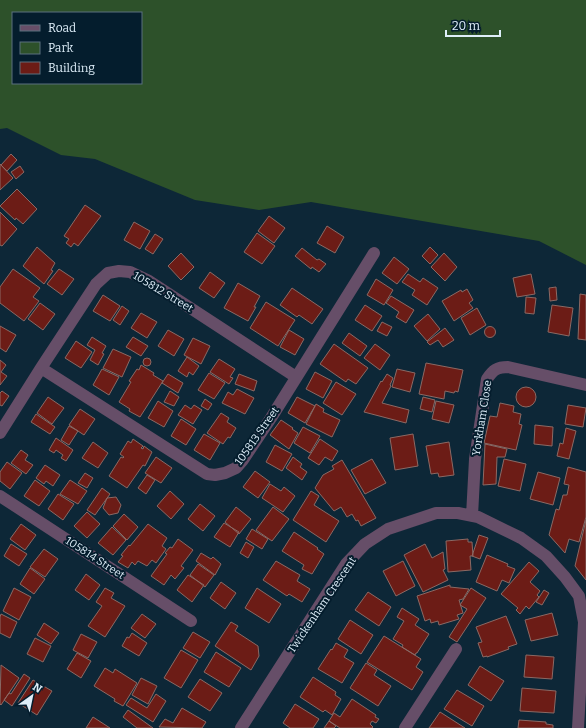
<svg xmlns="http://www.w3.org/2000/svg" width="586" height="728" viewBox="0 0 586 728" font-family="Bitter,serif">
<rect width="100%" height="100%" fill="#0d2737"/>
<path fill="#2d512a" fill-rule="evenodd" d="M 0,0 L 586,0 L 586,265 L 539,241 L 311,202 L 259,210 L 195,200 L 95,159 L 61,155 L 7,128 L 0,129 ZM 13,13 L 141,13 L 141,83 L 13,83 Z"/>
<path fill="#6c1c16" stroke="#8b6964" d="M 11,154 L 17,160 L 7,171 L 1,165 Z
M 0,164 L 13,178 L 0,190 Z
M 20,166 L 24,172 L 16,179 L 11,172 Z
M 17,189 L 37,209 L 23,224 L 16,218 L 15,220 L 0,206 Z
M 85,205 L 101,216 L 78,246 L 74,243 L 71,247 L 66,243 L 69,239 L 64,236 Z
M 0,212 L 17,229 L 2,246 L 0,245 Z
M 269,216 L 285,228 L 274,243 L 258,231 Z
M 134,222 L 150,231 L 140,249 L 124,240 Z
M 327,226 L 344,237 L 335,253 L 317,243 Z
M 257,233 L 275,246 L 262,264 L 244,252 Z
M 155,234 L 163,239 L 153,254 L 145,249 Z
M 37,247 L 55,263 L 51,270 L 53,271 L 44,284 L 23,266 Z
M 430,247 L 438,255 L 430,264 L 422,256 Z
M 302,248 L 317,260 L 319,259 L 326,264 L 319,272 L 312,267 L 311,269 L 295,256 Z
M 181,253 L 194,267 L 181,280 L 168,266 Z
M 444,253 L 457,267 L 445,281 L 431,267 Z
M 394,257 L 409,269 L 397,284 L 382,273 Z
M 13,269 L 40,288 L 33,297 L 39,301 L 24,321 L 0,303 L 0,287 Z
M 59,269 L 74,279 L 62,295 L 47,284 Z
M 210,272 L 225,283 L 214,298 L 199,288 Z
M 408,274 L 420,282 L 423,278 L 438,288 L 427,305 L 412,295 L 415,290 L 402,282 Z
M 531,274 L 535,294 L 517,297 L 513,278 Z
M 376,279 L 393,290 L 384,305 L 367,295 Z
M 238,283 L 260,296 L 254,307 L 256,307 L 248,321 L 224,308 Z
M 556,287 L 557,300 L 550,301 L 549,288 Z
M 292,288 L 323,309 L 312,324 L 299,315 L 297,317 L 280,305 Z
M 467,289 L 473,300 L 469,303 L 473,308 L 454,321 L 442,301 L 461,290 L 462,292 Z
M 580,294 L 586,295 L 586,340 L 578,339 Z
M 103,295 L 120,306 L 110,321 L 93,311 Z
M 391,296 L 414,310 L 406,323 L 396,317 L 399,312 L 386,303 Z
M 526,297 L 536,298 L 534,314 L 525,313 Z
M 266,302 L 295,320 L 278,346 L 250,328 Z
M 40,303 L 55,314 L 43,330 L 28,319 Z
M 365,305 L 382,316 L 372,331 L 355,320 Z
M 552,305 L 573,308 L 569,336 L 548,332 Z
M 122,306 L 129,311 L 120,325 L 113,320 Z
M 477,308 L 486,325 L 470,335 L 461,318 Z
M 141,313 L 157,322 L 147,338 L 131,328 Z
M 428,314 L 440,329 L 427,341 L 414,326 Z
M 382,322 L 392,327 L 387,336 L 377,331 Z
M 0,326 L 16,335 L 6,352 L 0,348 Z
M484.5 332a5.5 5.5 0 1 1 11 0a5.5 5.5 0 1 1-11 0Z
M 445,328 L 454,340 L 443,347 L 438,340 L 430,345 L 427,342 Z
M 168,330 L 184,339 L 174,356 L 158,346 Z
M 289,330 L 304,339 L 295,355 L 280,347 Z
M 349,333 L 367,346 L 360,356 L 342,343 Z
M 92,337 L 106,346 L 102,353 L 104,354 L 98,365 L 90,360 L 95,350 L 87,345 Z
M 133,337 L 148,346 L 141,356 L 126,347 Z
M 193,338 L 210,346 L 201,364 L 184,355 Z
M 76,341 L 92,352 L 81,368 L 65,358 Z
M 334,344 L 368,368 L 356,384 L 348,379 L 346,382 L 320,364 Z
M 375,344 L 390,355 L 380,370 L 364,358 Z
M 113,349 L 131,357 L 122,377 L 103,368 Z
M 187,357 L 199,366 L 193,375 L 189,372 L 187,377 L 178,371 Z
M143 362a4 4 0 1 1 8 0a4 4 0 1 1-8 0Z
M 219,359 L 235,369 L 230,377 L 233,378 L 229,384 L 210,372 Z
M 0,360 L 6,365 L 1,372 L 7,376 L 0,385 Z
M 426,363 L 463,370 L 458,392 L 455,391 L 454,393 L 445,391 L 444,399 L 419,394 Z
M 141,365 L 154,373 L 153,375 L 163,381 L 140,417 L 129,411 L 130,409 L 119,402 L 131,382 L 129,381 L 137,369 L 139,370 Z
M 102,369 L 119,377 L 109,395 L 93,385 Z
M 397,369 L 415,373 L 410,392 L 392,387 Z
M 315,372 L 332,381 L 323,398 L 306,389 Z
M 209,373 L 225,383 L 214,399 L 198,390 Z
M 168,374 L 183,383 L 178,393 L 162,383 Z
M 239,374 L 257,381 L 254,391 L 235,384 Z
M 387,374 L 393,378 L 390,385 L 391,386 L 382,403 L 409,410 L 406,423 L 364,412 L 381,381 L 382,382 Z
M 336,382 L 356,394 L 342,415 L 323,403 Z
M516 397a10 10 0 1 1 20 0a10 10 0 1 1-20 0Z
M 237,389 L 254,398 L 245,414 L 222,403 L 228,392 L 233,395 Z
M 2,391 L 9,396 L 2,406 L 0,405 L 0,393 Z
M 170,391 L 179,397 L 174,406 L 164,402 Z
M 48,397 L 64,408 L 52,424 L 37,413 Z
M 297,397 L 315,406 L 305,423 L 288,413 Z
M 423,397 L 435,400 L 432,412 L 420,409 Z
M 205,399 L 212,404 L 208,410 L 201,406 Z
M 158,401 L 173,411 L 164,427 L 148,418 Z
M 436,401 L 454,405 L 449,423 L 432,419 Z
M 500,403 L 514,406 L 513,412 L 521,414 L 519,424 L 522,425 L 516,450 L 484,443 L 490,416 L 497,417 Z
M 316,404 L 324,409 L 323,412 L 340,420 L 332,437 L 306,424 Z
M 185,405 L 191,409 L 194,405 L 202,410 L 193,424 L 178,415 Z
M 568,405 L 586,408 L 583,427 L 565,424 Z
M 80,409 L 95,419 L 84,435 L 69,425 Z
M 221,413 L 229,418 L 227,422 L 236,428 L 230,438 L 228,437 L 223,444 L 207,433 Z
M 36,414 L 55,427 L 50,434 L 31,422 Z
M 181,419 L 196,429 L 186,445 L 171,436 Z
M 281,420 L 293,428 L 292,429 L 298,433 L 289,449 L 270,435 Z
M 535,425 L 553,427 L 552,446 L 534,444 Z
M 69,426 L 78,431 L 69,445 L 61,440 Z
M 303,427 L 320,436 L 310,453 L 294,443 Z
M 566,428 L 576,431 L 569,459 L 557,456 L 560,443 L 563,444 Z
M 204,434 L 220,443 L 210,460 L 194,450 Z
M 413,434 L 418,466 L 395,470 L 390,438 Z
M 56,438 L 73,450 L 66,461 L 61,458 L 63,455 L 56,450 L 54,453 L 49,450 Z
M 133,439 L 143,446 L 141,448 L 143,449 L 144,446 L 152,452 L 145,466 L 143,465 L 127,488 L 109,476 L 121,457 L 123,458 L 124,457 L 120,454 L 128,441 L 131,443 Z
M 320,439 L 338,451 L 332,461 L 325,457 L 319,465 L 308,458 Z
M 93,442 L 108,453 L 98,468 L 82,458 Z
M 449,442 L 454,475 L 439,477 L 438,473 L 431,474 L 426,446 Z
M 485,444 L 507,449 L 505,457 L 497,457 L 496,484 L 483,485 Z
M 275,445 L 292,454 L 282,471 L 266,462 Z
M 21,450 L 28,455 L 25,460 L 33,465 L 26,474 L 11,463 Z
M 156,457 L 172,468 L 161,483 L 145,473 Z
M 293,457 L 302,464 L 300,467 L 307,472 L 302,480 L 286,468 Z
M 372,459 L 386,483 L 365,494 L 351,470 Z
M 504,459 L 526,464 L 520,491 L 498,486 Z
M 342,460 L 376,518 L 361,526 L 358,520 L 356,521 L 352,514 L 347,517 L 341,507 L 334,511 L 315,488 L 323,475 L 334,469 L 332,466 Z
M 7,462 L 22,473 L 10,489 L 0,481 L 0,472 Z
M 45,465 L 60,475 L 53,486 L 46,481 L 44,484 L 36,478 Z
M 568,467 L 586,472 L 586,517 L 579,542 L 569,539 L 565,553 L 549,535 L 556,509 L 559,510 L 563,495 L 567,495 L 569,485 L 564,484 Z
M 255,471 L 270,482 L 258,498 L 243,487 Z
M 538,472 L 560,478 L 553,505 L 530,499 Z
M 85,473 L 93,478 L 87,488 L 78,483 Z
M 147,475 L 155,480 L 146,494 L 138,488 Z
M 35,480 L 50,491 L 39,506 L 24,496 Z
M 70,480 L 87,491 L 78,504 L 60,494 Z
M 270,484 L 281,491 L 284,487 L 295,496 L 283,512 L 262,498 Z
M 102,488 L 110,494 L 95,515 L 87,510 Z
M 170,491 L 184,504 L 171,519 L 157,506 Z
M 311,491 L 319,496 L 314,505 L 339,521 L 326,542 L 293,520 Z
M 58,494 L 74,504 L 63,520 L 48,509 Z
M 116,497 L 121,505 L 118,513 L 109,515 L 103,508 L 107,498 Z
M 200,504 L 215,516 L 203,531 L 188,519 Z
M 236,507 L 251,519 L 239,534 L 225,522 Z
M 273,507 L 289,519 L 272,541 L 256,530 Z
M 87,512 L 100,524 L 87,538 L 74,526 Z
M 124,514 L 138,527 L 127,540 L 113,526 Z
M 586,520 L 586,580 L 575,566 Z
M 224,523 L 239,532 L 230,547 L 214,537 Z
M 21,524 L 36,535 L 25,550 L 10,539 Z
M 148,524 L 167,538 L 162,546 L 166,549 L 156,563 L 152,560 L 147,566 L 138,561 L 135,565 L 132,562 L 128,568 L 118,562 L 123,556 L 121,555 L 129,545 L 130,546 Z
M 112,527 L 126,540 L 113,555 L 98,543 Z
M 252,529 L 268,539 L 262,549 L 246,539 Z
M 294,532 L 318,548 L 317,549 L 324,554 L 312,574 L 302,569 L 304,565 L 282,551 Z
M 479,535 L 488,538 L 480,559 L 472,556 Z
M 178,539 L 193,550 L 181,566 L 184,568 L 175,579 L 171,575 L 164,585 L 151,576 L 167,554 L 165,553 L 170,547 L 172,548 Z
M 468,539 L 468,542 L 472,542 L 473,556 L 470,556 L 471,570 L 448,572 L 446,541 Z
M 246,542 L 254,547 L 248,558 L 240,553 Z
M 11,544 L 27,554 L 19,566 L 4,556 Z
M 425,544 L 432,558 L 443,552 L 445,569 L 443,570 L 448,580 L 423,592 L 404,555 Z
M 44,549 L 58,559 L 45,577 L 30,567 Z
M 201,553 L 211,559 L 213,557 L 221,564 L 215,575 L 196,561 Z
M 487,555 L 508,564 L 507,566 L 515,569 L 509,583 L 502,580 L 497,591 L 476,582 Z
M 276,561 L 300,575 L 297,581 L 310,589 L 302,602 L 289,594 L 287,596 L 263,580 Z
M 403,561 L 415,586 L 396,596 L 383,571 Z
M 529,562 L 539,571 L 530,582 L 540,591 L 537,595 L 539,597 L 529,609 L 526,606 L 520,614 L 516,610 L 518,608 L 501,594 Z
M 198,564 L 214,575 L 205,587 L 190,575 Z
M 30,568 L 45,579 L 34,594 L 20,584 Z
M 86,574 L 100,585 L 89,600 L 75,590 Z
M 188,575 L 204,585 L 192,602 L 177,590 Z
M 221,582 L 236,593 L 225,609 L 210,598 Z
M 450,585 L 450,587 L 469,589 L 463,599 L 459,600 L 463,613 L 457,615 L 459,619 L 439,625 L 438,621 L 431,623 L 430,619 L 425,621 L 417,596 Z
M 14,588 L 31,597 L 19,620 L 3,611 Z
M 105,588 L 114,593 L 111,598 L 125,606 L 105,637 L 88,626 L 102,606 L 96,602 Z
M 257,588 L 281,604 L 269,623 L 245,608 Z
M 471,588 L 486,598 L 457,642 L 449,637 L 467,609 L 460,605 Z
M 544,590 L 549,593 L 542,605 L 536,602 Z
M 368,592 L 391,607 L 379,626 L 355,610 Z
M 402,608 L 419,619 L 415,625 L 429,634 L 417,653 L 416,653 L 415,655 L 402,647 L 403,645 L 393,639 L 404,621 L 397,617 Z
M 552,613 L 558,635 L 531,641 L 525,620 Z
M 1,614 L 17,622 L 10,638 L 0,633 L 0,617 Z
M 142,614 L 156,624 L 145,638 L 131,628 Z
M 506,616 L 517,644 L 508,647 L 509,649 L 487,657 L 487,656 L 483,657 L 478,643 L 482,642 L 476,627 Z
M 350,620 L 373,635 L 361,654 L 338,639 Z
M 231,622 L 238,626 L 235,631 L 258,646 L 259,656 L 251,670 L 215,646 Z
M 44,623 L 59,633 L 51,644 L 37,635 Z
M 193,632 L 210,642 L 200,658 L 183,648 Z
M 132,633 L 147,643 L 139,656 L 122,646 L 127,637 L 129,638 Z
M 81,634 L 97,642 L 88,658 L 73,650 Z
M 384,636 L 421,659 L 416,667 L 423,672 L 412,690 L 367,662 Z
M 35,638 L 51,646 L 43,662 L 27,654 Z
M 336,643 L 348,650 L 344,657 L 354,663 L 342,683 L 318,669 L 331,649 L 332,650 Z
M 181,650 L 198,660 L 181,688 L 164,678 Z
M 216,652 L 241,668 L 229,687 L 204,672 Z
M 77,653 L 91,661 L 81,678 L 67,669 Z
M 526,655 L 554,657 L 552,679 L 524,677 Z
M 366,663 L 377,670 L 374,675 L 391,686 L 378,706 L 350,688 Z
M 1,665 L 19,678 L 1,705 L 0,704 Z
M 480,666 L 504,681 L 491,701 L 468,685 Z
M 105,668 L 113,673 L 115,669 L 137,683 L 123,706 L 114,701 L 115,699 L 94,686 Z
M 24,674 L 30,678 L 12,706 L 4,700 L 9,693 L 11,694 Z
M 313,677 L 336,692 L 335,695 L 341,699 L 332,715 L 325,710 L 323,712 L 300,697 Z
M 141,678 L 157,686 L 148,704 L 132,695 Z
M 200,679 L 222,693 L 210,711 L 188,697 Z
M 33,680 L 52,691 L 37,715 L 18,703 Z
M 522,688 L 556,691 L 554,713 L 520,711 Z
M 457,690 L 484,706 L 472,726 L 444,709 Z
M 156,694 L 166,701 L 153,722 L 126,705 L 131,698 L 147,708 Z
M 352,699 L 376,715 L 375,717 L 379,719 L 376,723 L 372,721 L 370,724 L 373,727 L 372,728 L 340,728 L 329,721 L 334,713 L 340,717 Z
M 295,704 L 319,719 L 313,728 L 290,728 L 283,723 Z
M 182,708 L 206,722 L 202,728 L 159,727 L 165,719 L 173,723 Z
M 128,710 L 153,728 L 137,728 L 123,717 Z
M 440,712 L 465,728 L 429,728 Z
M 93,717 L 110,728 L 86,728 Z
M 519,720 L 546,722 L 546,724 L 553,725 L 553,728 L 518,728 Z
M 329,721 L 336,726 L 334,728 L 324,728 Z"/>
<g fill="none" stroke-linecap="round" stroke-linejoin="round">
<path stroke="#664e68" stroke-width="12" d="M 41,368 L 207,474 L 215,475 L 225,473 L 236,468 L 243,460 L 271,418 L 374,253
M 0,433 L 41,368 L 96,284 L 108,273 L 119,271 L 130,272 L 149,281 L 296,377
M 0,496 L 191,621
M 472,516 L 475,459 L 487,379 C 493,370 497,367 508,367 L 586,385
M 241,728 L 346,564 L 365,544 L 388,529 L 436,513 L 458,513 L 478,517 L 521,538 L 546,556 L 565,577 L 579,596 L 584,622 L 578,728
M 405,728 L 456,649"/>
</g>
<g text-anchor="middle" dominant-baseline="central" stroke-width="4" stroke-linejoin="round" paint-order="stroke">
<g font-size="11" fill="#deeef9" stroke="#041d2d">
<text transform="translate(163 292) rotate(31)">105812 Street</text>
<text transform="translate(482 418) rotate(-81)">Yorkham Close</text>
<text transform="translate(257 436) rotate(-55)">105813 Street</text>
<text transform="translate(95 558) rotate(33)">105814 Street</text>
<text transform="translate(322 605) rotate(-56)">Twickenham Crescent</text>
</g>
</g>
<rect x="12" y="12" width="130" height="72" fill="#041d2d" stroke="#5b717f"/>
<rect x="20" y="25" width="20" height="6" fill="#664e68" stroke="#5b717f"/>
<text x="48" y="32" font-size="12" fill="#deeef9">Road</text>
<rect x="20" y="42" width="20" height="12" fill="#2d512a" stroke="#5b717f"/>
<text x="48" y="52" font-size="12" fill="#deeef9">Park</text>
<rect x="20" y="62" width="20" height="12" fill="#6c1c16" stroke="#5b717f"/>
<text x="48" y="72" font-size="12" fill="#deeef9">Building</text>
<g transform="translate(32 696) rotate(33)" stroke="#041d2d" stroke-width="3" paint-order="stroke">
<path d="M0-3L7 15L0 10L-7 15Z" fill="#deeef9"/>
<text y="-6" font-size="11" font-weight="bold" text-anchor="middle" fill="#deeef9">N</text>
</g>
<path d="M446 30v6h54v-6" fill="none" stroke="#deeef9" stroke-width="2"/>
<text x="452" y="30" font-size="12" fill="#deeef9" stroke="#041d2d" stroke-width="3" paint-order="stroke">20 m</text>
</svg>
